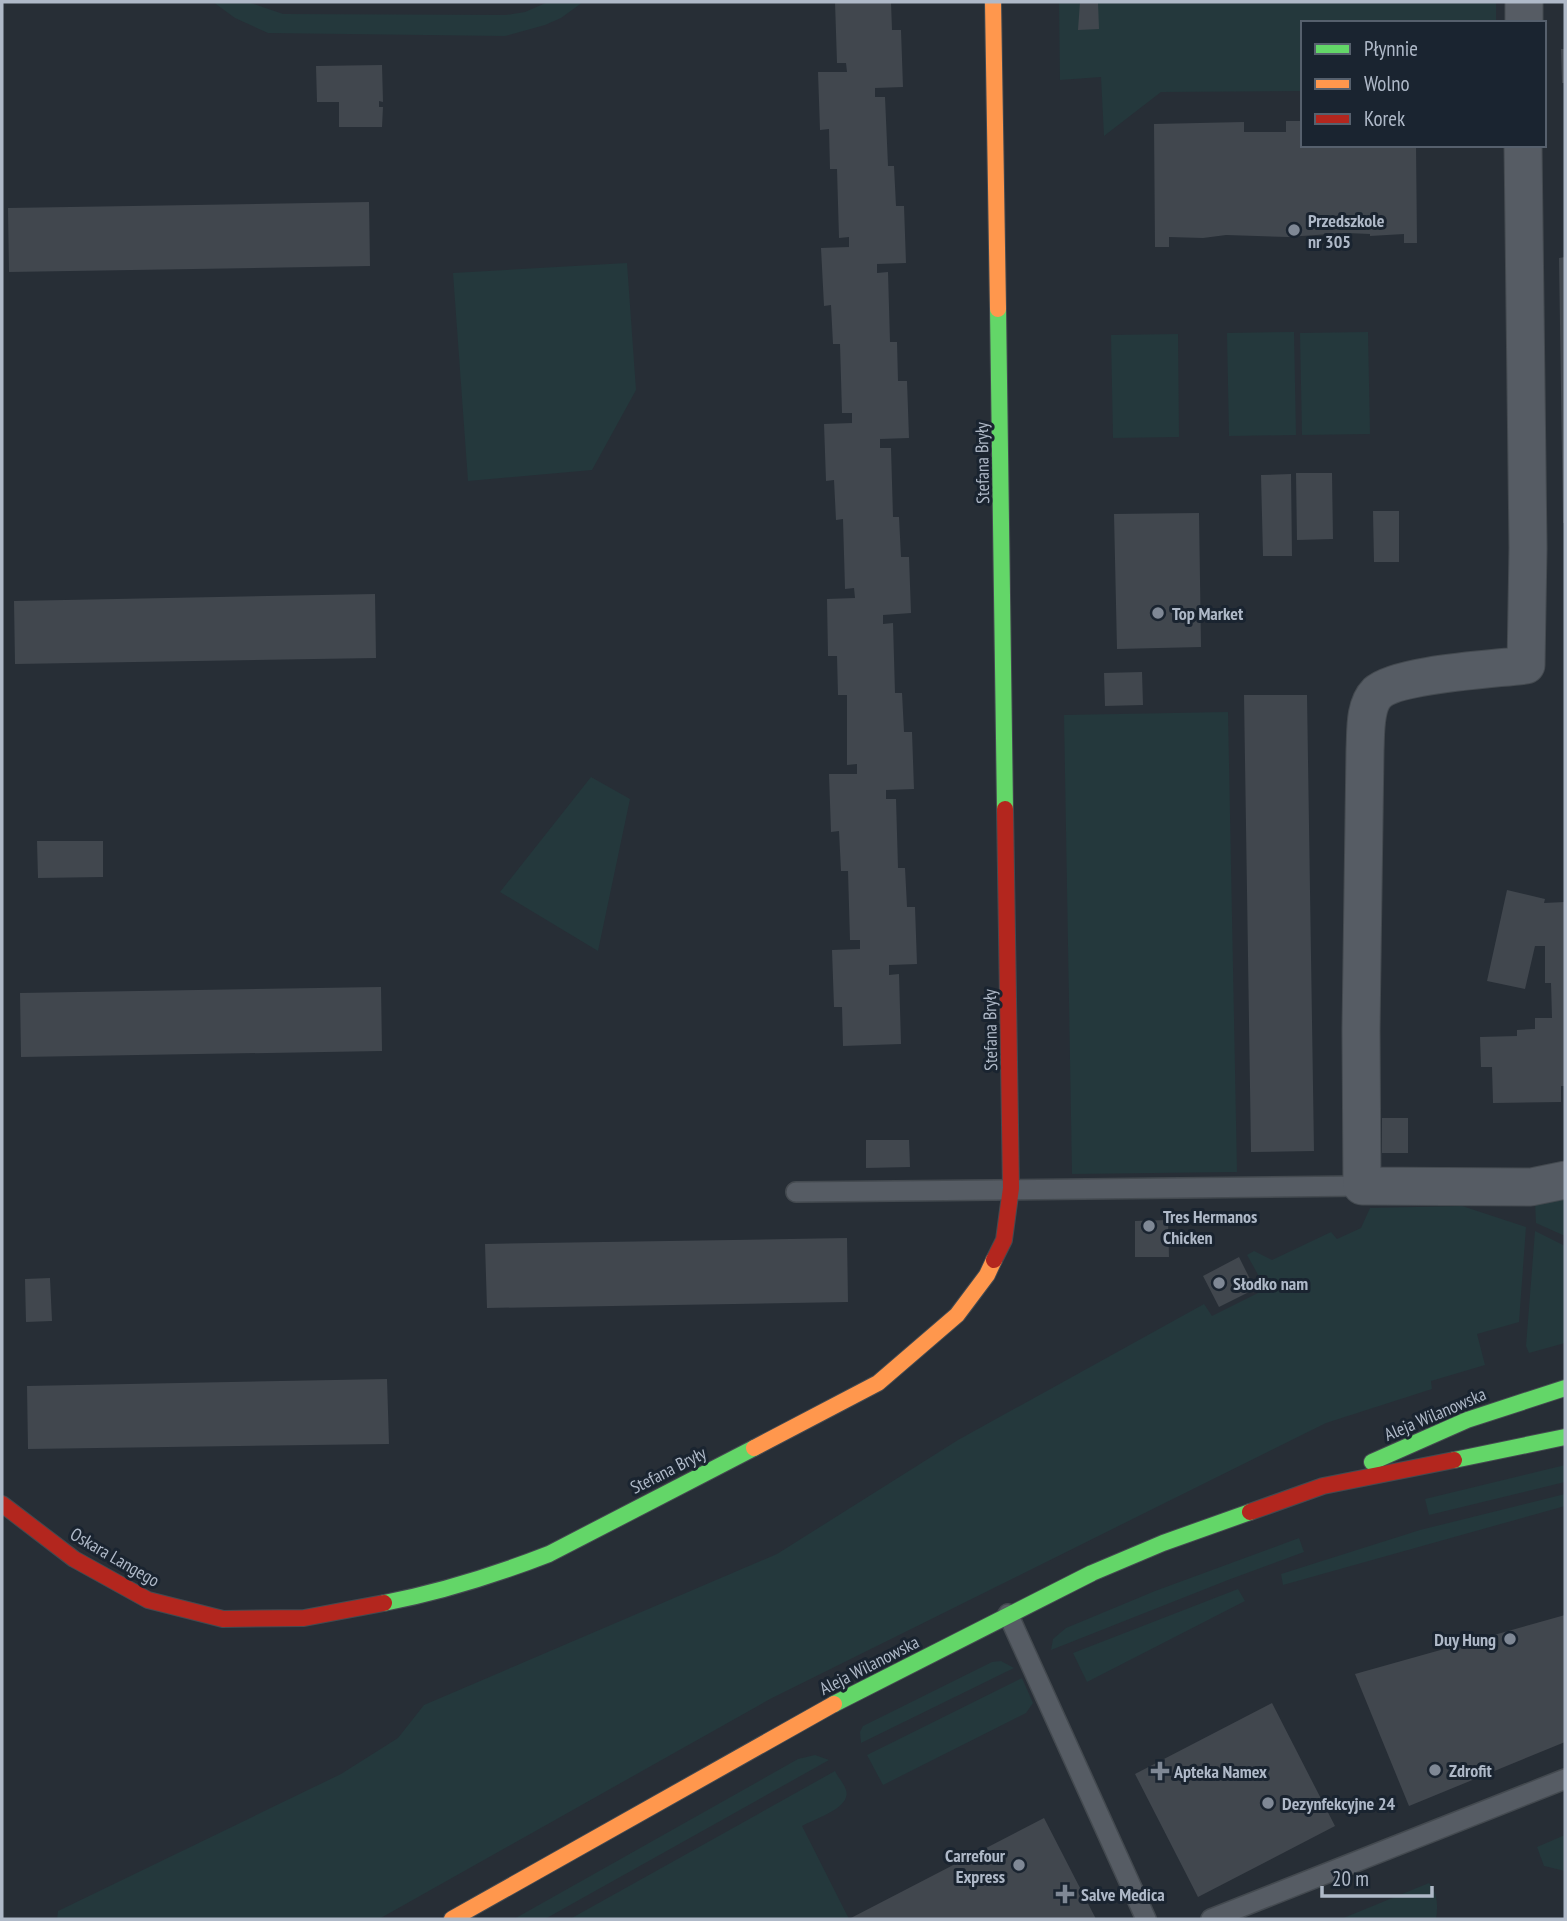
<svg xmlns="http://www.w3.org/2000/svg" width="1567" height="1921" viewBox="0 0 1567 1921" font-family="'PT Sans Narrow',sans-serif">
<rect width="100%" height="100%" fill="#272e36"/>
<path fill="#24383c" d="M 213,2 L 248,2 L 283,14 L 506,15 L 525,12 L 548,2 L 583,2 L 561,18 L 545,25 L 505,36 L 268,33 L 235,18 Z
M 1059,2 L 1496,2 L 1496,23 L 1303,23 L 1303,91 L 1161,92 L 1104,136 L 1101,77 L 1060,80 Z
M 627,263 L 636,390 L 592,470 L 468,481 L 453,273 Z
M 1294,332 L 1296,435 L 1229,436 L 1227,333 Z
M 1368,332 L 1370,434 L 1302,435 L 1300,333 Z
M 1178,334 L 1179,437 L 1113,438 L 1111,335 Z
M 1228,712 L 1237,1172 L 1072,1174 L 1064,715 Z
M 591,777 L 630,799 L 598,951 L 500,892 Z
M 1565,1197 L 1565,1236 L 1536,1223 L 1535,1200 Z
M 1462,1206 L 1526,1227 L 1519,1322 L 1477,1334 L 1485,1365 L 1431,1381 L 1432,1389 L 1326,1423 L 770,1699 L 379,1919 L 57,1919 L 58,1911 L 341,1774 L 398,1738 L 424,1705 L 777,1554 L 958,1440 L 1204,1304 L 1212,1316 L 1266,1289 L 1247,1255 L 1254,1251 L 1272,1260 L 1331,1232 L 1337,1239 L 1361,1228 L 1370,1208 Z
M 1535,1231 L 1565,1246 L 1565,1343 L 1529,1353 L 1526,1346 Z
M 1565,1465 L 1565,1482 L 1429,1515 L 1425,1499 Z
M 1565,1494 L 1565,1506 L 1283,1585 L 1281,1574 L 1420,1530 Z
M 1299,1538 L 1304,1552 L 1228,1580 L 1051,1650 L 1053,1639 L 1066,1628 L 1155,1591 Z
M 1238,1589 L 1245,1601 L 1087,1682 L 1073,1653 Z
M 1001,1661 L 1014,1668 L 861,1743 L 860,1732 L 863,1726 L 992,1662 Z
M 1022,1678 L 1033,1703 L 1026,1713 L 883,1785 L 867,1755 Z
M 815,1755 L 829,1760 L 545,1919 L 514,1919 L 798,1759 Z
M 835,1771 C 838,1777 844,1784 846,1790 C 852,1808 814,1819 802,1826 L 849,1919 L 570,1919 Z
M 1565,1835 L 1565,1871 L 1544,1866 L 1537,1847 Z
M 1429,1883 C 1438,1893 1438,1907 1436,1919 L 1341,1919 Z"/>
<path fill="#41474e" d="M 835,2 L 891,2 L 892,30 L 901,30 L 903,87 L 875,88 L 875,97 L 885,97 L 888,166 L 894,166 L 896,206 L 904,206 L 906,263 L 877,264 L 877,273 L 888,272 L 890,342 L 897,342 L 898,381 L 907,381 L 909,438 L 880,439 L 880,448 L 891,448 L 893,517 L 899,517 L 901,557 L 909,557 L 911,613 L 883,615 L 883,624 L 893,623 L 895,693 L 902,693 L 904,732 L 912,732 L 914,789 L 886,790 L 886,799 L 896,799 L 898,868 L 905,868 L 907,907 L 915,907 L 917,964 L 889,965 L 889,975 L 899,974 L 901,1044 L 843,1046 L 842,1007 L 834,1007 L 832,950 L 860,949 L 860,940 L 850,940 L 848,871 L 841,871 L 839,831 L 831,832 L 829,774 L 857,774 L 857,764 L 847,765 L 847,695 L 838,695 L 837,656 L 828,656 L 827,599 L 855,598 L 854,588 L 845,589 L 843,519 L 836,520 L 834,480 L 826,481 L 824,424 L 852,423 L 852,413 L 842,413 L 840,344 L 833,344 L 831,305 L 824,306 L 821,248 L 849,247 L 849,237 L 839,238 L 837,169 L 830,169 L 829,129 L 820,130 L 818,72 L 847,72 L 846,63 L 837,63 Z
M 1080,2 L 1098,2 L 1099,29 L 1078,30 Z
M 1561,49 L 1565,49 L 1565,83 L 1562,83 Z
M 382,65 L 383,102 L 379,101 L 379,107 L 383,107 L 382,127 L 339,127 L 339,102 L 317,102 L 316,66 Z
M 1286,121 L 1303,121 L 1303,145 L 1416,145 L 1417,243 L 1404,243 L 1404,234 L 1370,236 L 1370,234 L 1347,233 L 1347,236 L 1344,236 L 1344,233 L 1288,237 L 1226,235 L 1203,238 L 1169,237 L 1169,247 L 1155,247 L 1154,124 L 1244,122 L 1244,132 L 1286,132 Z
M 369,202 L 370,266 L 9,272 L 8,208 Z
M 1565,257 L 1565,523 L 1563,523 L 1559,258 Z
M 1296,473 L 1332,473 L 1333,539 L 1297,540 Z
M 1291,474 L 1292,556 L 1263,556 L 1261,475 Z
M 1373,511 L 1399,511 L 1399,562 L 1374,562 Z
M 1199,513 L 1201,647 L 1117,649 L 1114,514 Z
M 375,594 L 376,658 L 15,664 L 14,601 Z
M 1142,672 L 1143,705 L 1105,706 L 1104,673 Z
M 1244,695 L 1307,695 L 1314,1151 L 1251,1152 Z
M 37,841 L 103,841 L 103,877 L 38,878 Z
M 1507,890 L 1545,899 L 1544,903 L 1565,902 L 1565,1086 L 1561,1086 L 1561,1102 L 1493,1103 L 1492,1067 L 1481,1067 L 1480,1037 L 1517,1036 L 1517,1030 L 1535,1029 L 1535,1018 L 1552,1018 L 1551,983 L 1545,983 L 1545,946 L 1535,946 L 1525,989 L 1487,981 Z
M 381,987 L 382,1051 L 21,1057 L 20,993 Z
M 1382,1118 L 1408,1118 L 1408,1153 L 1382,1153 Z
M 866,1140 L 909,1140 L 910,1167 L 866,1168 Z
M 1168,1220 L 1169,1257 L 1135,1257 L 1135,1221 Z
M 847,1238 L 848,1302 L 487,1308 L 485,1244 Z
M 1239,1257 L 1255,1289 L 1219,1307 L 1203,1276 Z
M 50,1278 L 52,1321 L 26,1322 L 25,1279 Z
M 387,1379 L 389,1444 L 28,1449 L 27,1386 Z
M 1565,1615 L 1565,1742 L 1409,1806 L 1355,1674 Z
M 1272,1703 L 1335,1826 L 1198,1897 L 1135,1774 Z
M 1044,1818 L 1096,1919 L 849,1919 Z"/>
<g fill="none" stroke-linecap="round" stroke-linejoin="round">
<g stroke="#444a50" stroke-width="22">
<path id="lane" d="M 796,1192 L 1362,1186
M 1008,1614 L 1146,1919
M 1211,1919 L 1565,1779"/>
</g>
<g stroke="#444a50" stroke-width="39">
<path id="street" d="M 1524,23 L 1524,2
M 1523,145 L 1528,548 L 1526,665 C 1496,669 1397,674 1377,693 C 1364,706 1366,732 1365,750 L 1361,1030 L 1362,1186 L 1531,1187 L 1565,1180"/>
</g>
<g stroke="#444a50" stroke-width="18">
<path id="fast" d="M 998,309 L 1005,809
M 1454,1460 L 1565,1437
M 1372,1462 L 1467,1420 L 1565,1388
M 384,1603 C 441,1592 495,1575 549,1554 L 754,1448
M 834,1704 L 1092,1573 L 1163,1543 L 1250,1512"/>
</g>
<g stroke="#444a50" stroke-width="18">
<path id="slow" d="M 993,2 L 998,309
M 754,1448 L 878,1383 L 957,1315 L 987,1275 L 994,1260
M 452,1919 L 834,1704"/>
</g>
<g stroke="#444a50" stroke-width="18">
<path id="jam" d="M 994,1260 L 1004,1240 L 1011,1188 L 1005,809
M 2,1504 L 74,1559 L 148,1600 L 223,1619 L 304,1618 L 384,1603
M 1250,1512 L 1323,1486 L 1454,1460"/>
</g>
<use href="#lane" stroke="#565c64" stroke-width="19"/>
<use href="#street" stroke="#565c64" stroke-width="37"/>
<use href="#fast" stroke="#63d668" stroke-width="16"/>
<use href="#slow" stroke="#ff974d" stroke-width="16"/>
<use href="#jam" stroke="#b3261e" stroke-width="16"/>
</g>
<g fill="#7f8895" stroke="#1a2430" stroke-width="2.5">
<circle cx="1294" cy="230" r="7"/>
<circle cx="1158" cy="613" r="7"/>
<circle cx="1149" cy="1226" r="7"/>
<circle cx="1219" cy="1283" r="7"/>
<circle cx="1510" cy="1639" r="7"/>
<circle cx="1435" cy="1770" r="7"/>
<path d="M1156.5 1760.5h7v7h7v7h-7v7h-7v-7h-7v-7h7z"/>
<circle cx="1268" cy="1803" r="7"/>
<circle cx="1019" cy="1865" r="7"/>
<path d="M1061.5 1883.5h7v7h7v7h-7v7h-7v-7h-7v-7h7z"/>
</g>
<g text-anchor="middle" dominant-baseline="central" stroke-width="6" stroke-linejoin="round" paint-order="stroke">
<g font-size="18" font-weight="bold" fill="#afb9c8" stroke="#1a2430" text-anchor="start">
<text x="1308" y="220">Przedszkole<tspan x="1308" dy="21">nr 305</tspan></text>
<text x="1172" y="613">Top Market</text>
<text x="1163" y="1216">Tres Hermanos<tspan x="1163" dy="21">Chicken</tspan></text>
<text x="1233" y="1283">Słodko nam</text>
<text x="1496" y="1639" text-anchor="end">Duy Hung</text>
<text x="1449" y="1770">Zdrofit</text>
<text x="1174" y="1771">Apteka Namex</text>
<text x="1282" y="1803">Dezynfekcyjne 24</text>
<text x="1005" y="1855" text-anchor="end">Carrefour<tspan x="1005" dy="21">Express</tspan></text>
<text x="1081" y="1894">Salve Medica</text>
</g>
<g font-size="18" fill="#afb9c8" stroke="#1a2430">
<text transform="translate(982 463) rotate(-91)">Stefana Bryły</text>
<text transform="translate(990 1030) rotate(-91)">Stefana Bryły</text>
<text transform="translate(1435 1414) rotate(-23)">Aleja Wilanowska</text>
<text transform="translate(668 1470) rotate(-27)">Stefana Bryły</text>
<text transform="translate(115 1557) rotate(30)">Oskara Langego</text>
<text transform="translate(869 1665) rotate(-27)">Aleja Wilanowska</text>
</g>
</g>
<rect width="1567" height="1921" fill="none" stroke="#afb9c8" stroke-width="7"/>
<rect x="1301" y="21" width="245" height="126" fill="#1a2430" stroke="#56606d" stroke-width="2"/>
<rect x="1315" y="44" width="35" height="10" fill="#63d668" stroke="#56606d" stroke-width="2"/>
<text x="1364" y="56" font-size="21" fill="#afb9c8">Płynnie</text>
<rect x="1315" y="79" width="35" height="10" fill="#ff974d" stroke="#56606d" stroke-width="2"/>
<text x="1364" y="91" font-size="21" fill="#afb9c8">Wolno</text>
<rect x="1315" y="114" width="35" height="10" fill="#b3261e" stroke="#56606d" stroke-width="2"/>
<text x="1364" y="126" font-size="21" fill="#afb9c8">Korek</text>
<path d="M1322 1886v10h110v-10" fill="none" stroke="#afb9c8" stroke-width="3.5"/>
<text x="1332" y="1886" font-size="21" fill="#afb9c8" stroke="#1a2430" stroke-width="5" paint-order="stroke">20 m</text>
</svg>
